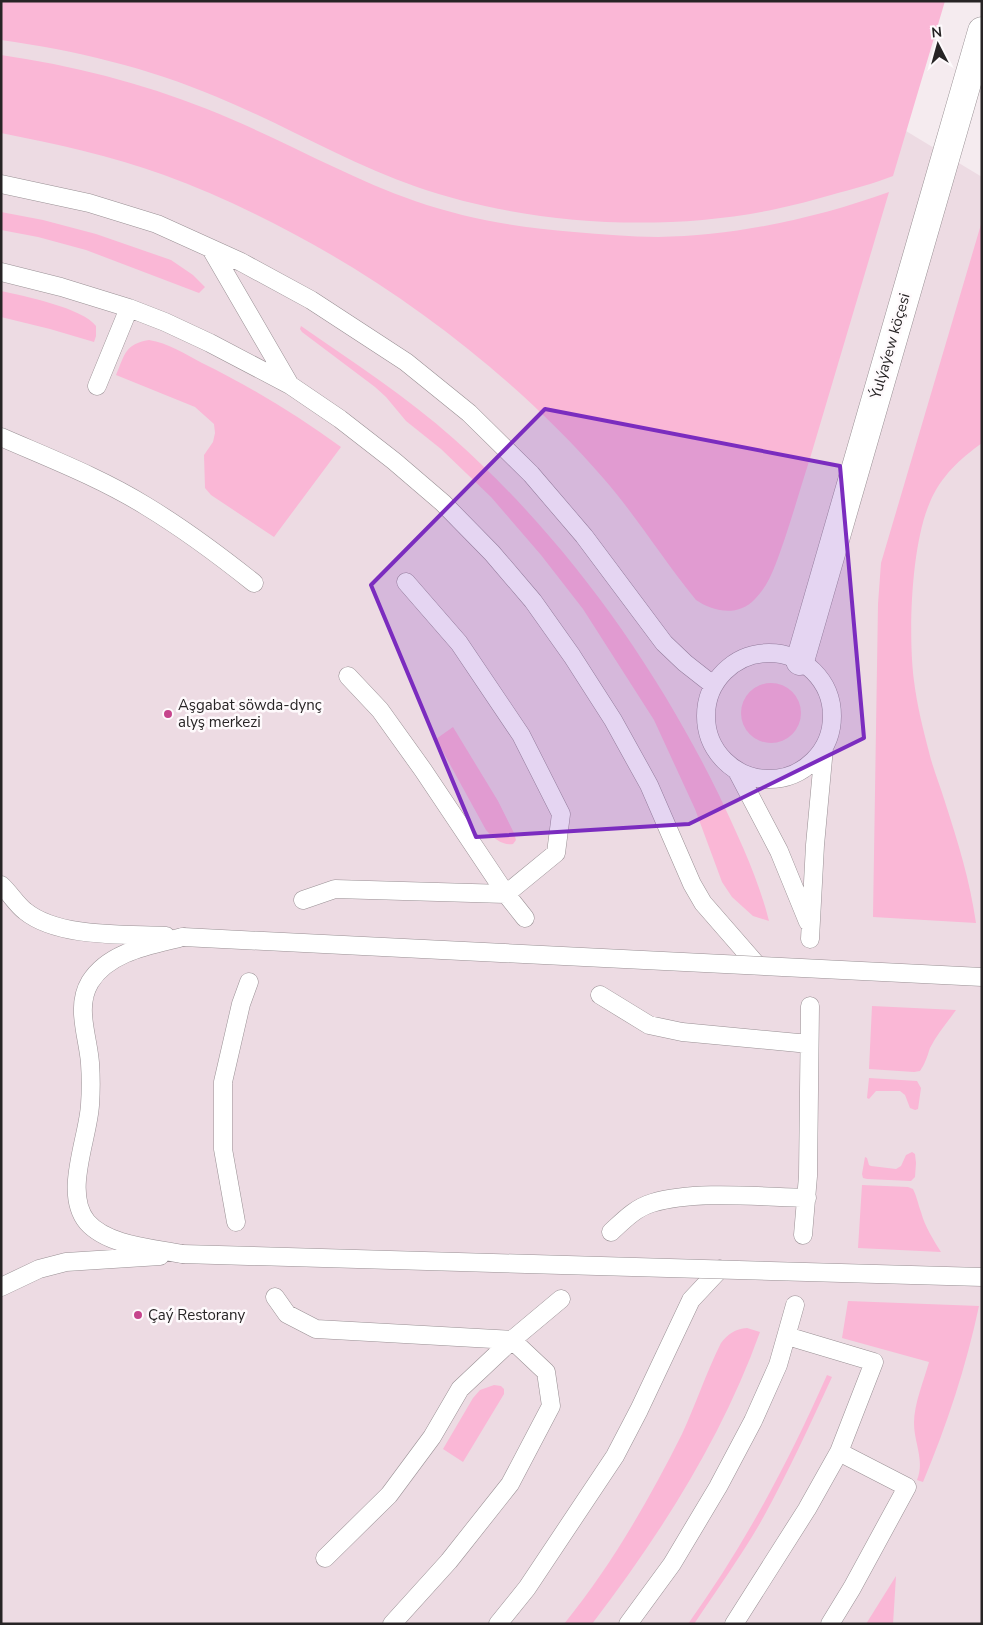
<svg xmlns="http://www.w3.org/2000/svg" width="983" height="1625" viewBox="0 0 983 1625" font-family="'Nunito Sans',sans-serif">
<rect width="100%" height="100%" fill="#f5ebef"/>
<path fill="#eddbe3" d="M 1,14 L 878,114 L 982,177 L 982,1624 L 1,1624 Z"/>
<path fill="#fab7d6" d="M 1,1 L 945,1 L 893,176 C 873,184 852,189 831,195 C 813,200 795,205 776,209 C 661,233 528,225 417,187 C 348,163 285,125 217,97 C 149,68 74,50 1,40 Z
M 1,55 C 71,65 142,83 207,109 C 278,137 344,176 415,201 C 467,219 520,228 574,232 C 602,234 630,237 658,237 C 735,236 817,218 889,192 C 863,280 837,367 811,455 C 802,483 794,511 785,538 C 777,560 771,583 755,599 C 738,617 714,612 696,600 C 664,561 637,517 604,479 C 491,348 327,235 164,175 C 112,156 56,144 1,133 Z
M 1,212 L 43,220 L 96,234 L 171,260 L 193,275 L 205,287 L 199,293 L 86,250 L 38,237 L 1,230 Z
M 982,221 L 982,443 C 960,459 941,476 930,502 C 911,545 908,634 914,681 C 917,705 923,729 929,752 C 933,769 940,785 945,802 C 958,842 970,881 976,923 L 873,917 L 878,604 L 881,563 Z
M 1,291 C 24,296 83,308 96,326 L 96,336 L 94,342 L 50,329 L 1,317 Z
M 301,326 C 353,362 407,397 454,439 C 564,537 654,662 719,795 C 738,836 758,877 769,921 L 753,916 L 743,907 L 732,897 L 722,882 L 695,809 L 654,720 L 583,609 L 541,555 L 491,497 L 441,449 L 406,421 L 386,397 L 375,387 L 302,332 L 300,329 Z
M 149,340 C 168,343 185,354 202,363 C 251,387 297,415 341,447 L 274,537 L 211,495 L 205,488 L 204,455 L 213,442 L 215,433 L 214,424 L 195,407 L 116,375 C 125,354 125,344 149,340 Z
M741 713a30 30 0 1 1 60 0a30 30 0 1 1-60 0Z
M 453,727 L 498,801 L 514,833 L 516,840 L 513,844 C 503,846 493,838 486,830 L 436,739 Z
M 872,1006 L 956,1010 C 947,1023 937,1034 930,1048 C 927,1057 925,1064 920,1071 L 914,1072 L 869,1069 Z
M 869,1078 L 917,1081 L 921,1088 L 918,1109 L 915,1110 L 910,1108 L 905,1095 L 900,1091 L 876,1091 L 869,1099 L 867,1098 Z
M 912,1152 L 915,1154 L 916,1163 L 915,1177 L 911,1181 L 867,1179 L 863,1178 L 862,1174 L 865,1157 L 867,1158 L 869,1165 L 871,1166 L 896,1169 L 901,1166 L 906,1155 Z
M 862,1185 L 908,1187 L 913,1189 C 917,1197 918,1204 921,1212 C 925,1227 933,1239 941,1252 L 858,1248 Z
M 848,1301 L 979,1306 C 966,1367 947,1425 923,1482 L 917,1480 C 925,1460 914,1443 914,1423 C 914,1404 924,1380 929,1362 L 842,1338 Z
M 747,1328 L 760,1332 C 722,1438 660,1535 592,1624 L 564,1624 C 611,1566 649,1500 682,1434 C 696,1404 706,1373 721,1343 C 728,1334 735,1329 747,1328 Z
M 827,1375 L 832,1377 C 809,1427 786,1477 759,1525 C 739,1559 716,1591 694,1624 L 688,1624 C 745,1544 787,1465 827,1375 Z
M 494,1385 L 501,1386 L 504,1389 L 504,1394 L 463,1462 L 443,1449 L 473,1398 L 480,1390 Z
M 896,1576 L 893,1624 L 866,1624 Z"/>
<g fill="none" stroke-linecap="round" stroke-linejoin="round">
<g stroke="#999094" stroke-width="19">
<path id="lane" d="M 1,184 L 89,203 L 157,224 L 241,262 L 311,300 L 406,362 L 469,413 L 531,474 L 584,536 L 664,643 L 685,663 L 713,685
M 211,249 L 290,385
M 1,272 L 61,287 L 129,308 L 165,322 L 210,343 L 290,385 L 340,419 L 394,461 L 443,503 L 492,553 L 533,601 L 572,656 L 613,720 L 649,785 L 692,884 L 703,903 L 757,965
M 97,386 L 129,308
M 1,437 C 49,458 101,478 146,506 C 184,529 219,555 254,583
M706 716a63 63 0 1 1 126 0a63 63 0 1 1-126 0Z
M 348,676 L 380,710 L 423,770 L 506,894 L 525,918
M 737,771 L 779,851 L 808,922
M 1,885 C 10,893 16,904 25,911 C 58,938 125,934 166,936
M 303,900 L 335,889 L 506,894 L 556,853 L 561,814 L 521,735 L 459,643 L 406,582
M 810,939 L 815,845 L 824,748
M 600,995 L 649,1025 L 682,1032 L 809,1044
M 236,1222 L 223,1149 L 223,1082 L 241,1004 L 249,982
M 611,1232 C 623,1221 635,1208 652,1203 C 696,1190 760,1197 807,1198
M 803,1235 L 808,1176 L 810,1006
M 182,1254 C 153,1248 108,1246 87,1222 C 63,1193 88,1139 90,1105 C 91,1091 91,1077 90,1063 C 88,1036 75,1007 90,982 C 109,951 152,945 183,937
M 1,1287 L 39,1269 L 66,1262 L 160,1256
M 275,1297 L 287,1314 L 316,1329 L 512,1340 L 546,1372 L 551,1406 L 510,1484 L 449,1561 L 392,1624
M 325,1558 L 389,1495 L 432,1437 L 460,1389 L 512,1340 L 561,1299
M 498,1624 L 527,1588 L 615,1456 L 639,1410 L 691,1300 L 720,1269
M 628,1624 L 672,1564 L 718,1487 L 753,1421 L 778,1365 L 795,1305
M 734,1624 L 807,1509 L 839,1452 L 874,1362 L 787,1336
M 830,1624 L 852,1588 L 907,1487 L 839,1452"/>
</g>
<g stroke="#999094" stroke-width="29">
<path id="street" d="M 800,661 L 982,31"/>
</g>
<use href="#lane" stroke="#fff" stroke-width="18"/>
<use href="#street" stroke="#fff" stroke-width="28"/>
<g stroke="#999094" stroke-width="19" stroke-linecap="butt">
<path id="lane-bridge" d="M 183,937 L 982,977
M 182,1254 L 982,1277"/>
</g>
<use href="#lane-bridge" stroke="#fff" stroke-width="18"/>
</g>
<path fill="#7b2cbf" fill-opacity="0.2" stroke="#7b2cbf" stroke-width="4" stroke-linejoin="round" d="M 545,409 L 840,466 L 864,738 L 689,824 L 476,837 L 371,585 Z"/>
<g fill="#c6448c" stroke="#fefafc" stroke-width="2">
<circle cx="168" cy="714" r="5"/>
<circle cx="138" cy="1315" r="5"/>
</g>
<g text-anchor="middle" dominant-baseline="central" stroke-width="5" stroke-linejoin="round" paint-order="stroke">
<g font-size="15" fill="#272425" stroke="#fefafc">
<text transform="translate(890 346) rotate(-74)">Ýulýaýew köçesi</text>
</g>
<g font-size="15" fill="#272425" stroke="#fefafc" text-anchor="start">
<text x="178" y="705">Aşgabat söwda-dynç<tspan x="178" dy="17">alyş merkezi</tspan></text>
<text x="148" y="1315">Çaý Restorany</text>
</g>
</g>
<rect width="983" height="1625" fill="none" stroke="#272425" stroke-width="5"/>
<g transform="translate(938 45) rotate(354)" stroke="#fefafc" stroke-width="4" paint-order="stroke">
<path d="M0-4L9 19L0 12L-9 19Z" fill="#272425"/>
<text y="-8" font-size="14" font-weight="bold" text-anchor="middle" fill="#272425">N</text>
</g>
</svg>
